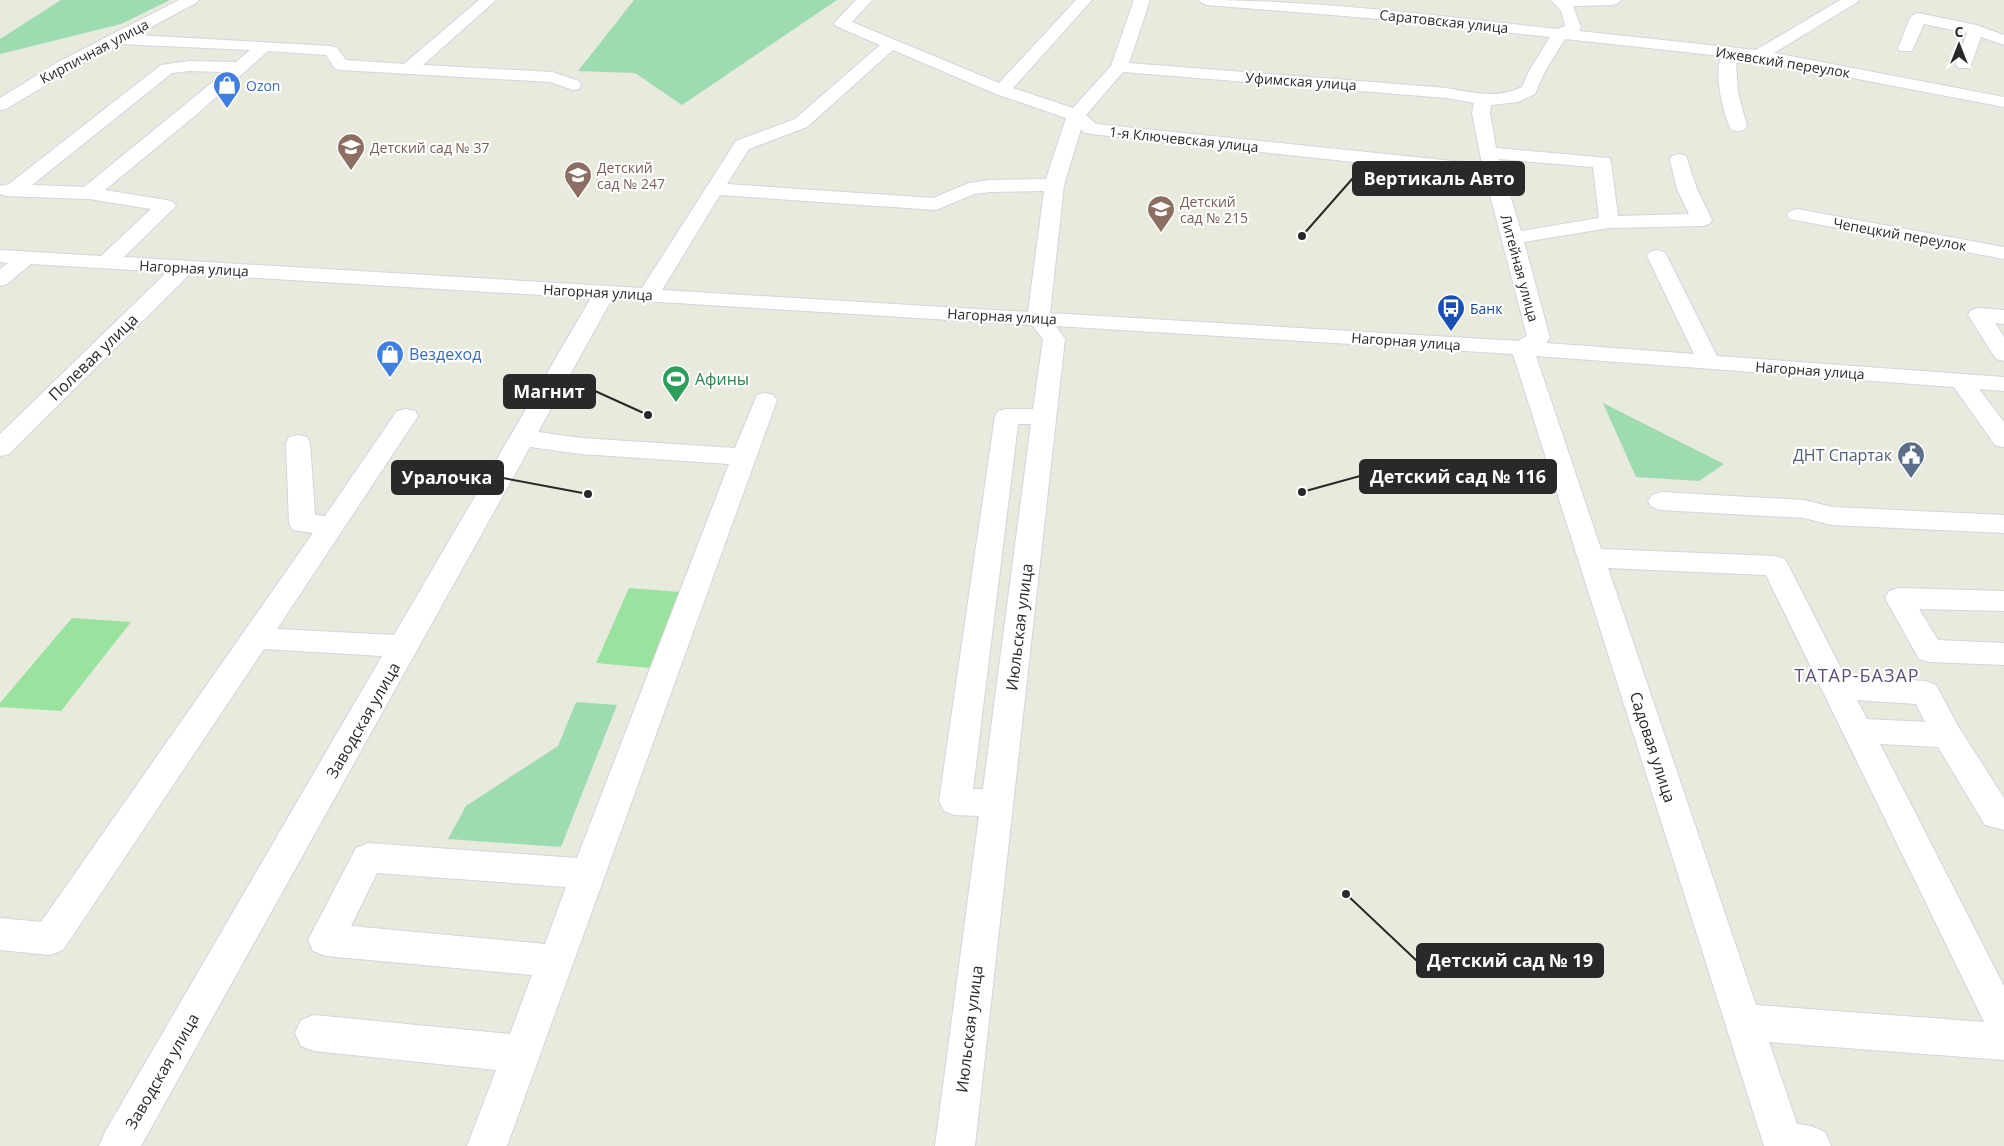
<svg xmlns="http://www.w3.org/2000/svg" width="2004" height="1146" viewBox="0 0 2004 1146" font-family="'Open Sans',sans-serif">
<rect width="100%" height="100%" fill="#e7eadc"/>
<path fill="#9ddcb1" d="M 61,0 L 170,0 L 121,24 L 0,54 L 0,39 Z
M 634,0 L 837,0 L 682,105 L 635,73 L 578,71 Z
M 1603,403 L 1724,464 L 1699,481 L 1636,477 Z
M 576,702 L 617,705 L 561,847 L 448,839 L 466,806 L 558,746 Z"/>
<path fill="#99e39f" d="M 629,588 L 680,592 L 650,668 L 596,663 Z
M 72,618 L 131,622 L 61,711 L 0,707 L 0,703 Z"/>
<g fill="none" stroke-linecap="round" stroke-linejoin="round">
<g stroke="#d9d1e1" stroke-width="2">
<path id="minor" d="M 179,0 L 199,0 L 196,3 L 136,35 L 331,46 L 337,48 L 346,60 L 404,64 L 479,0 L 496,0 L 423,65 L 552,72 L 579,81 L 581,85 L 579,89 L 573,90 L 550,82 L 341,70 L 335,69 L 326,55 L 268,51 L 197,114 L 105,190 L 166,200 L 173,202 L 176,206 L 124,257 L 642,288 L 736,141 L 795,119 L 880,45 L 836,26 L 834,23 L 856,0 L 872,0 L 852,22 L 999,83 L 1076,0 L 1092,0 L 1013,88 L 1073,108 L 1111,66 L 1134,0 L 1150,0 L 1129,63 L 1447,88 C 1473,93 1497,99 1522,87 L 1529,71 L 1550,37 L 1368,18 L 1207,5 L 1202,3 L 1199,0 C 1319,0 1439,16 1558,29 L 1565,26 L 1561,11 L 1551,0 L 1621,0 L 1618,3 L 1613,5 L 1573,6 L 1581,28 L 1579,31 L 1756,50 L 1840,0 L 1859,0 L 1856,3 L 1774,53 L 2004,97 L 2004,107 L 1759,60 L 1736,63 L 1738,93 L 1747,126 L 1744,130 L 1738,131 L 1732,130 C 1723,117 1713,69 1722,56 L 1565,39 L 1545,71 L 1535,94 L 1518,102 L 1491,105 L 1490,113 L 1496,148 L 1609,158 L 1611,162 L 1618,216 L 1689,214 L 1677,189 L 1670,160 L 1672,156 L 1679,154 L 1686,156 L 1697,189 L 1712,220 L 1709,224 L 1702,226 L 1609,228 L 1524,242 L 1550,338 L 1546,343 L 1694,354 L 1647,256 L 1650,252 L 1657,250 L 1664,252 L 1667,256 L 1717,356 L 2004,377 L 2004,391 L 1979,389 L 2004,422 L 2004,447 L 1995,445 L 1954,387 L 1536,356 L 1601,549 L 1775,556 L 1785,559 L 1845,676 L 1925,681 L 1936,685 L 1958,726 L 2004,798 L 2004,830 L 1985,825 L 1938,747 L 1880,744 L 2004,986 L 2004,1060 L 1769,1042 L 1797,1124 L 1811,1126 L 1825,1132 L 1831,1146 L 1764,1146 L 1513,354 L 1056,326 L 1065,339 L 975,1146 L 935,1146 L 979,816 L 955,815 L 944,811 L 939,801 L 995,416 L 998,411 L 1007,409 L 1033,409 L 1043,339 L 1032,325 L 612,299 L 538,432 L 581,438 L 735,448 L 757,395 L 765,393 L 773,395 L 777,400 L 507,1146 L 467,1146 L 496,1070 L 314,1051 L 301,1046 L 295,1033 L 301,1020 L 314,1015 L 510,1034 L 532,975 L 326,956 L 313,951 L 308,940 L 356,848 L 368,843 L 577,858 L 729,464 L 581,454 L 530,447 L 141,1146 L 99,1146 L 105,1132 L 382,656 L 264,649 L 63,950 L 50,955 L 0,950 L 0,918 L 41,922 L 313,533 L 293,530 L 289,524 L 286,443 L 289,437 L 298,435 L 307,437 L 310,443 L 315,515 L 325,516 L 397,411 L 406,409 L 415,411 L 418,416 L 277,629 L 394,635 L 591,298 L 190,274 L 9,454 L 0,456 L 0,434 L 167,272 L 31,264 L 7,284 L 0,286 L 0,269 L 8,263 L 0,262 L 0,250 L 101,256 L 151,209 L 89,199 L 6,196 L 0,194 L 0,186 L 9,184 L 161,65 L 189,61 L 236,62 L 250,50 L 119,44 L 72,69 L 6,109 L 0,110 L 0,98 L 60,61 ZM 893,50 L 996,94 L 1066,118 L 1046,179 L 990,180 L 969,183 L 933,198 L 727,184 L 749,149 L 807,127 ZM 189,71 L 225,72 L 84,187 L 32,185 L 172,73 ZM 1123,72 L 1447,98 L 1474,103 L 1472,113 L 1482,164 L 1096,124 L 1086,115 ZM 1081,129 L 1085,133 L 1091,134 L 1485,176 L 1527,336 L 1518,341 L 1050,313 L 1064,185 ZM 1499,159 L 1593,167 L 1599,218 L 1521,231 ZM 1044,191 L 1028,312 L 662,290 L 720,195 L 936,210 L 974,194 L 990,192 ZM 1018,424 L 1031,424 L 983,789 L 973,789 ZM 1608,568 L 1766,575 L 1984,1022 L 1756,1005 ZM 1857,700 L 1916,704 L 1925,722 L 1867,719 ZM 377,873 L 566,887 L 545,944 L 351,926 Z
M 1918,13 L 1976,25 L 2004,35 L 2004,45 L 1981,37 L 1970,68 L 1958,68 L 1956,64 L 1967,33 L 1924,24 L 1912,51 L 1900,51 L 1898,48 L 1910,18 L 1913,15 Z
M 1797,209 L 2004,247 L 2004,259 L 1790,219 L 1787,215 L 1790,211 Z
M 1979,308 L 2004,310 L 2004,324 L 1995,323 L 2004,337 L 2004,361 L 1996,359 L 1968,315 L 1971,310 Z
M 1661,492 L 1804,500 L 1832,507 L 2004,515 L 2004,533 L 1832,525 L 1804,518 L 1661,510 L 1652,507 L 1648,501 L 1652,495 Z
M 1899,588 L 2004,591 L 2004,611 L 1919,609 L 1938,640 L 2004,643 L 2004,665 L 1929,662 L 1919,659 L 1885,598 L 1889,591 Z"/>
</g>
<use href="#minor" fill="#fff" fill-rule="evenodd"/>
</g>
<defs>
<g id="shop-pin" transform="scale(1.4375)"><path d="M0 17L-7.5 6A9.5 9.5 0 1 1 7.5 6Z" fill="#3f7fe0" stroke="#fff"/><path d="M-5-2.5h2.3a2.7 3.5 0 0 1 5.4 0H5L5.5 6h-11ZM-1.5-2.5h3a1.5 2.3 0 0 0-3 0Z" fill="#fff"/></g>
<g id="school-pin" transform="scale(1.4375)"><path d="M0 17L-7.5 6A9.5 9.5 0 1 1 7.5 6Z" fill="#8d6e63" stroke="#fff"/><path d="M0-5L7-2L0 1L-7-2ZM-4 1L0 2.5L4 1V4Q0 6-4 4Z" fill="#fff"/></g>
<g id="bus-pin" transform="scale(1.4375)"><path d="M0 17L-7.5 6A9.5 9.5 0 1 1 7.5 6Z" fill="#1a4fb4" stroke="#fff"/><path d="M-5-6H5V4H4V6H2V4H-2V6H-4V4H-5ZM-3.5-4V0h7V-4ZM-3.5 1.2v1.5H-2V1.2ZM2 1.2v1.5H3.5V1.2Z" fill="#fff"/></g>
<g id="stadium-pin" transform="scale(1.4375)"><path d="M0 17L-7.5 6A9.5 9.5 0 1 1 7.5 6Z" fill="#2e9e5b" stroke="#fff"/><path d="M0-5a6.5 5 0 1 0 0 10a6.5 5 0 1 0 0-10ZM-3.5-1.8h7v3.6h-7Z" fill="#fff"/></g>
<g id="civic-pin" transform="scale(1.4375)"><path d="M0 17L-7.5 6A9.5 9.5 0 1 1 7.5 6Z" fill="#5c6f8a" stroke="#fff"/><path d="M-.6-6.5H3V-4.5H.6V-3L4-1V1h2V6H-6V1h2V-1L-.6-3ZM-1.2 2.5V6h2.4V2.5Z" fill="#fff"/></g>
</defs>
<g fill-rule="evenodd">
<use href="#shop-pin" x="227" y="85"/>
<use href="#school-pin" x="351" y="147"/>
<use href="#school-pin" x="578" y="175"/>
<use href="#school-pin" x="1161" y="209"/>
<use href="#bus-pin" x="1451" y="308"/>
<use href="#shop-pin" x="390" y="354"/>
<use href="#stadium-pin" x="676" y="379"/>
<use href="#civic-pin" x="1911" y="455"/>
</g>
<g text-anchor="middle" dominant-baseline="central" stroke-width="4.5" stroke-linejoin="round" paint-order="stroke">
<g font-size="14" fill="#292929" stroke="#fff">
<text transform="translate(1444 21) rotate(6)">Саратовская улица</text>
<text transform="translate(94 51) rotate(-28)">Кирпичная улица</text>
<text transform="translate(1783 62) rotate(9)">Ижевский переулок</text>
<text transform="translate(1301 81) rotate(4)">Уфимская улица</text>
<text transform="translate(1184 139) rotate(6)">1-я Ключевская улица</text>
<text transform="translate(1900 234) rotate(10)">Чепецкий переулок</text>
<text transform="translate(194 268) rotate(3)">Нагорная улица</text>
<text transform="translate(1520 268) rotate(75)">Литейная улица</text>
<text transform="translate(598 292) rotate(3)">Нагорная улица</text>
<text transform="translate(1002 316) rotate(3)">Нагорная улица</text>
<text transform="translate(1406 341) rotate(4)">Нагорная улица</text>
<text transform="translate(1810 370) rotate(4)">Нагорная улица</text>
</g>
<g font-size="14" fill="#366cbe" stroke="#fff" text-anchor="start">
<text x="246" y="85">Ozon</text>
</g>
<g font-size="14" fill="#785e54" stroke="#fff" text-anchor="start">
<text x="370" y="147">Детский сад № 37</text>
<text x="597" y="167">Детский<tspan x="597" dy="16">сад № 247</tspan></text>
<text x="1180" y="201">Детский<tspan x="1180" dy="16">сад № 215</tspan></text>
</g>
<g font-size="14" fill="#164399" stroke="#fff" text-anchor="start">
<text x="1470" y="308">Банк</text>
</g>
<g font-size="16" fill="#366cbe" stroke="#fff" text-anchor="start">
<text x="409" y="354">Вездеход</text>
</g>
<g font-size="16" fill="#292929" stroke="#fff">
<text transform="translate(93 357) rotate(-44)">Полевая улица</text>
<text transform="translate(1019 627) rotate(-83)">Июльская улица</text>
<text transform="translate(363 720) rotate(-60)">Заводская улица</text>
<text transform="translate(1653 747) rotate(72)">Садовая улица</text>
<text transform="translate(969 1029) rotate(-83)">Июльская улица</text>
<text transform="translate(162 1071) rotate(-60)">Заводская улица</text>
</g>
<g font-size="16" fill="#27864d" stroke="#fff" text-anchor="start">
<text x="695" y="379">Афины</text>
</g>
<g font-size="16" fill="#4e5e75" stroke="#fff" text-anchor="end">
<text x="1892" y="455">ДНТ Спартак</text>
</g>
<g font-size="18" letter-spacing="1" fill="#614e76" stroke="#fff">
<text x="1857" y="675">ТАТАР-БАЗАР</text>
</g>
</g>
<path fill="none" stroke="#292929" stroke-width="2" d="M1302 236L1353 178M648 415L595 391M1302 492L1360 476M588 494L503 478M1346 894L1417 961"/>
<g fill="#292929" stroke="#fff" stroke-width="2">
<circle cx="1302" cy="236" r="5"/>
<circle cx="648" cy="415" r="5"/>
<circle cx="1302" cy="492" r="5"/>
<circle cx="588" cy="494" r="5"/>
<circle cx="1346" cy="894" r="5"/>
</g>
<g fill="#292929" stroke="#292929" stroke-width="2">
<rect x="1353" y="162" width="171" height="33" rx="5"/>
<rect x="504" y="375" width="91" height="33" rx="5"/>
<rect x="1360" y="460" width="196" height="33" rx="5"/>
<rect x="392" y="461" width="111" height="33" rx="5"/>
<rect x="1417" y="944" width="186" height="33" rx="5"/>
</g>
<g font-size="18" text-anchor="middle" font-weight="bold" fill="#fff">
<text x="1439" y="185">Вертикаль Авто</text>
<text x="549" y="398">Магнит</text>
<text x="1458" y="483">Детский сад № 116</text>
<text x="447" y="484">Уралочка</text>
<text x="1510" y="967">Детский сад № 19</text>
</g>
<g transform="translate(1959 45)" stroke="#ffffff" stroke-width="4" paint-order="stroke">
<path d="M0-4L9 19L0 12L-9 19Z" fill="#292929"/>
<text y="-8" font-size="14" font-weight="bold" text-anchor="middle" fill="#292929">С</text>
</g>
</svg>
